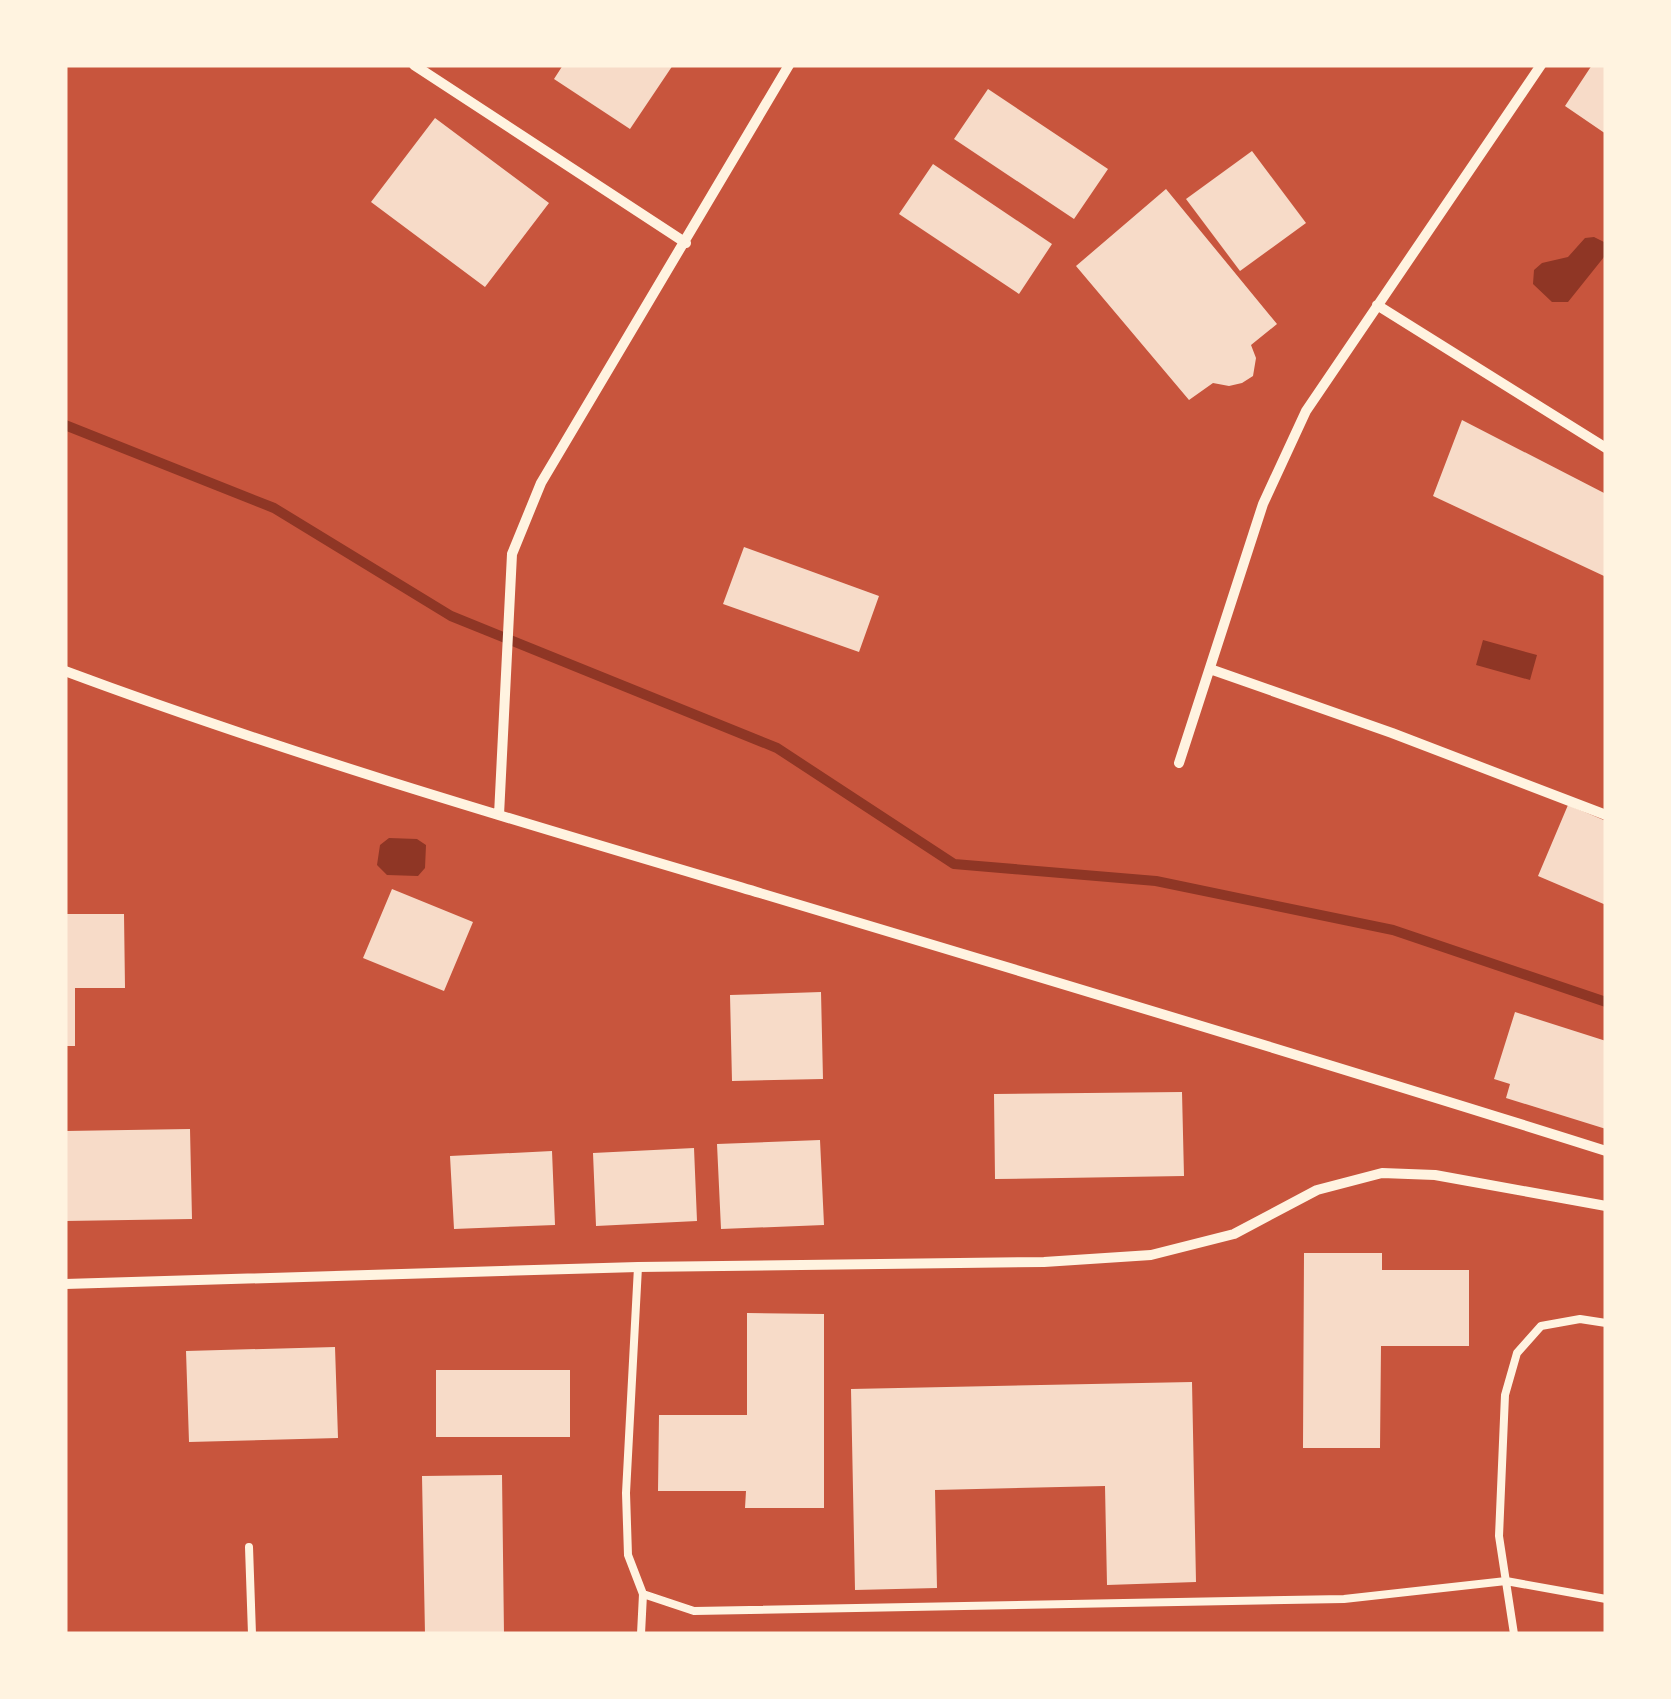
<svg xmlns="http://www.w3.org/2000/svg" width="1671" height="1699" viewBox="0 0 1671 1699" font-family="'Noto Sans',sans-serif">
<rect width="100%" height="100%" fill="#c8553d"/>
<path fill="#8f3625" d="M 1594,237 L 1604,242 L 1604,257 L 1568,302 L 1552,302 L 1533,284 L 1534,270 L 1542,263 L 1568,257 L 1585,238 Z
M 1483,640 L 1537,655 L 1530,680 L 1476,665 Z
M 389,838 L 417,839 L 426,845 L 425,868 L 418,876 L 387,875 L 377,865 L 380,845 Z"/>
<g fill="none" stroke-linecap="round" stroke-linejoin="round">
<path stroke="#8f3625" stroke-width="10" d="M 65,425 L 274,508 L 451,616 L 777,748 L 954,864 L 1156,881 L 1393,930 L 1606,1002"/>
</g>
<path fill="#f7dbc8" d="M 563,65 L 673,65 L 630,129 L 554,79 Z
M 1592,65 L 1606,65 L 1606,134 L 1565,106 Z
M 988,89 L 1108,169 L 1074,219 L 954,139 Z
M 435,118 L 549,203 L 485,287 L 371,202 Z
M 1252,151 L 1306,223 L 1240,271 L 1186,199 Z
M 933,164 L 1052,244 L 1019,294 L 899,214 Z
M 1166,189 L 1277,324 L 1251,345 L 1256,358 L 1253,376 L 1242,383 L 1229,386 L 1213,383 L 1189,400 L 1076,266 Z
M 1462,420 L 1606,494 L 1604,576 L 1433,496 Z
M 744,547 L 879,596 L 859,652 L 723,604 Z
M 1568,805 L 1606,821 L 1606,905 L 1538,876 Z
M 392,889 L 473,922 L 444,991 L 363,958 Z
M 65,914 L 124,914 L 125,988 L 75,988 L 75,1046 L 65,1046 Z
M 821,992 L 823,1079 L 732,1081 L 730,995 Z
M 1515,1012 L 1606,1041 L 1606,1129 L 1506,1098 L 1510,1084 L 1494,1079 Z
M 1182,1092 L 1184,1176 L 995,1179 L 994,1094 Z
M 190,1129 L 192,1219 L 65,1221 L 65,1131 Z
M 820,1140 L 824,1225 L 721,1229 L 717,1144 Z
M 694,1148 L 697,1221 L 596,1226 L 593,1153 Z
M 552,1151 L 555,1225 L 454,1229 L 450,1156 Z
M 1304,1253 L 1382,1253 L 1382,1270 L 1469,1270 L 1469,1346 L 1381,1346 L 1380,1448 L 1303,1448 Z
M 747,1313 L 824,1314 L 824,1508 L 745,1508 L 746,1491 L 658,1491 L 659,1415 L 747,1415 Z
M 335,1347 L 338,1438 L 189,1442 L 186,1351 Z
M 436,1370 L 570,1370 L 570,1437 L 436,1437 Z
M 1192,1382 L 1196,1582 L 1107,1585 L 1105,1486 L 935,1490 L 937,1588 L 855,1590 L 851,1389 Z
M 502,1475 L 504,1634 L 425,1634 L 422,1476 Z"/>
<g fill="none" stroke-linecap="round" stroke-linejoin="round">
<path stroke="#fff3e0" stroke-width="8" d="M 638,1267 L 626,1493 L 628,1555 L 643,1594 L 694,1611 L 1344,1599 L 1506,1581 L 1606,1599
M 249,1547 L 252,1634
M 641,1634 L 643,1594
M 1514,1634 L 1499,1536 L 1505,1395 L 1517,1353 L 1541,1326 L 1580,1319 L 1606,1323"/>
<path stroke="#fff3e0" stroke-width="10" d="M 414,65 L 686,243
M 1377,305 L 1606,448
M 1210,669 L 1392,733 L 1606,815
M 65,671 C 293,756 527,824 760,893 C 1043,978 1325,1062 1606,1151
M 1179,763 L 1263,504 L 1306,411 L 1541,65
M 499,815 L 512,554 L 541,483 L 789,65
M 65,1284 L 638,1267 L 1044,1262 L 1151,1255 L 1234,1234 L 1317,1190 L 1382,1173 L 1435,1175 L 1606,1206"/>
</g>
<rect width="1671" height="1699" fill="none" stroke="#fff3e0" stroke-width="135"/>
</svg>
